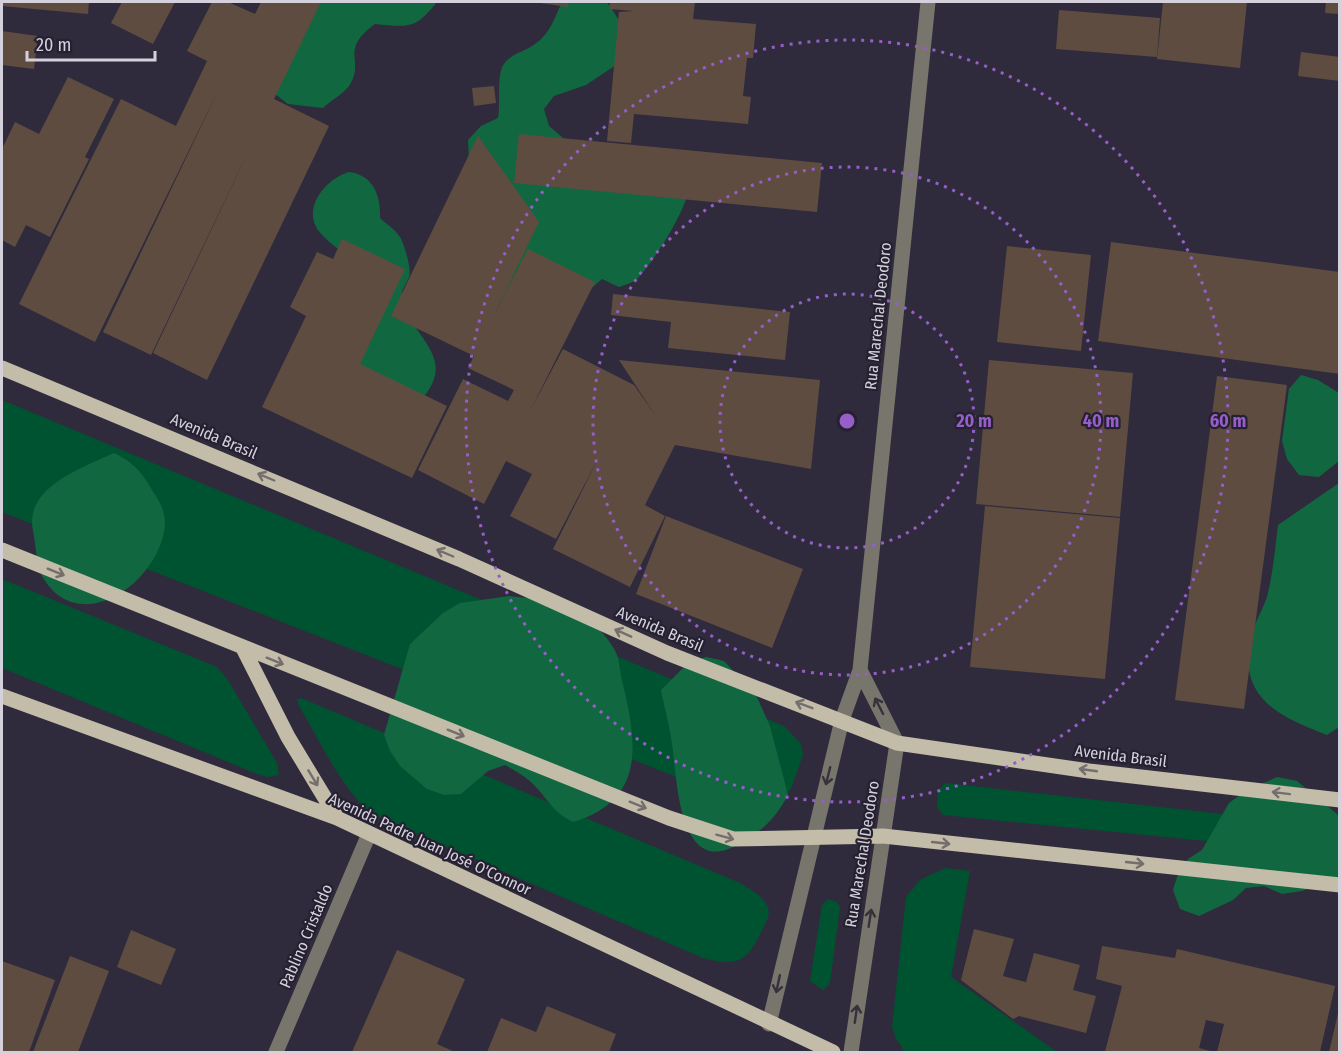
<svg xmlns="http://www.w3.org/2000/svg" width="1341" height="1054" viewBox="0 0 1341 1054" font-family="'Fira Sans Condensed',sans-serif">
<rect width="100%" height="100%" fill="#2f2b3c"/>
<path fill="#005330" d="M 2,400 L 784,726 L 801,744 L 803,755 L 791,789 L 777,802 L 753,807 L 2,512 Z
M 2,579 L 217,667 L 228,680 L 277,763 L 279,775 L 267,777 L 257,774 L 2,668 Z
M 301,698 L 740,883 C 749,889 761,894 766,904 C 772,913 767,921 762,930 C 747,962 738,967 703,958 L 371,814 C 339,784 321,743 299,706 L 297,700 Z
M 945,783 L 1339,827 L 1339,854 L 943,815 L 937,808 L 938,791 Z
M 945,868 L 970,871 L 951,977 L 1057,1052 L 905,1052 L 896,1039 L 892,1027 L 906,897 L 920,880 Z
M 828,899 L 837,902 L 840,907 L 830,983 L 823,990 L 810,981 L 822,905 Z"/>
<path fill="#116840" d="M 313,2 L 437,2 C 415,30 408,27 375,24 C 338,51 366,60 349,86 C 343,94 330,101 323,108 L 288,104 L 265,86 L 303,8 Z
M 562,2 L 607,2 L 628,34 L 616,65 L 586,85 L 554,96 L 544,109 L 549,126 L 563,138 L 689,188 C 686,211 653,263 636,280 C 632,283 624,285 619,287 L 602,279 L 563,313 L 514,313 L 501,300 L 469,159 L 468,140 L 481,126 L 498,118 C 501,102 496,75 504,64 C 513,52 525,52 535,44 C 550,34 555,17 562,2 Z
M 349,172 C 374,175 381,197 380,218 C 386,224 395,229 400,237 C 404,243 412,270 409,277 C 405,287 399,291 403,302 C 415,341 458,358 421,400 L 355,377 L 358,263 C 344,253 329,244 318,230 C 302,207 327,178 349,172 Z
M 1301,375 L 1318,380 L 1339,393 L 1339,461 L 1319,477 L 1299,475 L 1287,459 L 1282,441 L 1289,389 Z
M 114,453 C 133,462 142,472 152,490 C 159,500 165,511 165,523 C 162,581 79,641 42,576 C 36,565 36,544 33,531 C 24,487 82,468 114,453 Z
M 1339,483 L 1339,727 L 1327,735 C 1276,716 1234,695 1253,631 C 1256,620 1263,609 1267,597 C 1273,574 1275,549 1278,525 Z
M 509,596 C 531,599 561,600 580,612 C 593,621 614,643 618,658 C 620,668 621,679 624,689 C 638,748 643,801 573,822 C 553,812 550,802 536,787 C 527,777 516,771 505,765 L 488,771 L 461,794 L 444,795 L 427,789 L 400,766 L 390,751 L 384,735 L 410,644 L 443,613 L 460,603 Z
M 706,657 L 724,661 L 756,695 L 770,726 L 788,795 C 775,820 758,835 733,847 C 677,874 677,773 672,744 C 670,726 664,707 661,690 L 688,663 Z
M 1277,777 L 1297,781 L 1337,814 L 1339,819 L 1339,874 L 1336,880 L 1302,891 L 1282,894 L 1264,886 L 1246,888 L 1233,900 L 1199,916 L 1180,909 L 1173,890 L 1178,874 L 1188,859 L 1202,850 L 1229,803 L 1244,792 Z"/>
<path fill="#5e4c40" d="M 2,2 L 89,2 L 88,14 L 2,6 Z
M 122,2 L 175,2 L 153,44 L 111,23 Z
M 212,2 L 228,2 L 255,14 L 261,2 L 321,2 L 274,99 L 329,126 L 207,380 L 153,353 L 251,146 L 151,355 L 103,332 L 218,91 L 95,342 L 19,304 L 121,99 L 176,126 L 207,61 L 187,51 Z
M 533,2 L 568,2 L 568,7 Z
M 610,2 L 695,2 L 693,19 L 756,24 L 753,58 L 747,58 L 743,96 L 751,97 L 748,124 L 634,114 L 631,143 L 607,141 L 619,12 L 634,11 L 609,9 Z
M 1163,2 L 1247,2 L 1240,68 L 1157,59 Z
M 1326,2 L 1340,2 L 1340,14 L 1325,13 Z
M 1059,10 L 1160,18 L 1157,57 L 1056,49 Z
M 2,31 L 38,36 L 34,69 L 2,65 Z
M 1301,52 L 1340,57 L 1340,81 L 1298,76 Z
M 68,77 L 114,99 L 85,157 L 89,159 L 50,237 L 26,225 L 15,247 L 2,240 L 2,149 L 15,122 L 39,134 Z
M 494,86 L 496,103 L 474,106 L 472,88 Z
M 519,134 L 822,163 L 817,212 L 514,183 Z
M 478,136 L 539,222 L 496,311 L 528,249 L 595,282 L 530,411 L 563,349 L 634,385 L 655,415 L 619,360 L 820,380 L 811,469 L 675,445 L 645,505 L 665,516 L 630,587 L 553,549 L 599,457 L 556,539 L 510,516 L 532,474 L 506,461 L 484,504 L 418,470 L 463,379 L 508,401 L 514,390 L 468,368 L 474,356 L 391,316 Z
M 342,239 L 405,269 L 360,364 L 447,406 L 412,478 L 262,407 L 306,316 L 290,307 L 317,252 L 333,259 Z
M 1111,242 L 1340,272 L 1340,374 L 1098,341 Z
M 1007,246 L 1091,255 L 1081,351 L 997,342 Z
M 613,294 L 790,312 L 785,360 L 668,348 L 671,322 L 611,315 Z
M 989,360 L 1133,373 L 1120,517 L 976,504 Z
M 1217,376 L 1287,385 L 1244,709 L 1175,700 Z
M 985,506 L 1120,518 L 1105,679 L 970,667 Z
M 666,516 L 803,569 L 772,648 L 636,594 Z
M 974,929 L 1014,939 L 1003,976 L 1026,982 L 1034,953 L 1080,965 L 1073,990 L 1096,996 L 1086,1033 L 1019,1016 L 1013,1019 L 961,980 Z
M 131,930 L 176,949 L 161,985 L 117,967 Z
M 1102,946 L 1175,958 L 1177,949 L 1335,986 L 1320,1052 L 1217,1052 L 1224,1024 L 1206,1020 L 1199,1048 L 1214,1052 L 1105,1052 L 1122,986 L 1096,979 Z
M 397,950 L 465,979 L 437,1044 L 455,1052 L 352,1052 Z
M 70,956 L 109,971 L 78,1052 L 33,1052 Z
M 2,961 L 55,980 L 29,1052 L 2,1052 Z
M 547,1006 L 616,1034 L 609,1052 L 487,1052 L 501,1018 L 536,1032 Z
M 1339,1009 L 1340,1052 L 1329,1052 Z"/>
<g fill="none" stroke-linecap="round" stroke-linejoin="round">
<path stroke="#78756c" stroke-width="15" d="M 769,1024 L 842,720 L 860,670 L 928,2
M 276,1052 L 369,834
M 851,1052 L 897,743 L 860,670"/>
<path stroke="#c3bca9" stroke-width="15" d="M 2,368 L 459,559 L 667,653 L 897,743 L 1089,771 L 1340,800
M 2,550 L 669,818 L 733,839 L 883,836 L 1340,885
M 243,648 L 288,737 L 337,818
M 2,696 L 337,818 L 833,1052"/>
</g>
<defs><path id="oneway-shaft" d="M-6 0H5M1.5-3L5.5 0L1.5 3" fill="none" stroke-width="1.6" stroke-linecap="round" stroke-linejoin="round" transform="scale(1.5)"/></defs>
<g stroke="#746e6d">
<use href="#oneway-shaft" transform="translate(266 477) rotate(-157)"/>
<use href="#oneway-shaft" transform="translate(445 553) rotate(-157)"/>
<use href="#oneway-shaft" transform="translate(56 572) rotate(22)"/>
<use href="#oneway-shaft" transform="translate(623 633) rotate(-156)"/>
<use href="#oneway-shaft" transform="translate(275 661) rotate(22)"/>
<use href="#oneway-shaft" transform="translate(804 705) rotate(-159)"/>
<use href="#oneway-shaft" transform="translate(456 733) rotate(22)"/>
<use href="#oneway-shaft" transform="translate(1088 770) rotate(-172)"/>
<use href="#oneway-shaft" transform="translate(313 778) rotate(59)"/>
<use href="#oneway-shaft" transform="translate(1281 793) rotate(-173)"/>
<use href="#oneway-shaft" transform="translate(638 805) rotate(22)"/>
<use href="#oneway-shaft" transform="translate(725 837) rotate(15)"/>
<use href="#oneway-shaft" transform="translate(941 843) rotate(6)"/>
<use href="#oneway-shaft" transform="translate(1135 863) rotate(6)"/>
</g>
<g stroke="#36323d">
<use href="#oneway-shaft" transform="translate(879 706) rotate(-117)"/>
<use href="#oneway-shaft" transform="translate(828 776) rotate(104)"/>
<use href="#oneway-shaft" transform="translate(870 918) rotate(-81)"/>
<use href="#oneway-shaft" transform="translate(778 984) rotate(102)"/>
<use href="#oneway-shaft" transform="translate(856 1014) rotate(-82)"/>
</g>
<g fill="none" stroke="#965ec8" stroke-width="3" stroke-dasharray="3 6">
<circle cx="847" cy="421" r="127"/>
<circle cx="847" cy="421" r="254"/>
<circle cx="847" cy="421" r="381"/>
</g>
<g text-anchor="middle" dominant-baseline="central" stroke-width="4.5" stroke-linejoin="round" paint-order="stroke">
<g font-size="16" fill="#d4d1dd" stroke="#262131">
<text transform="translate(878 316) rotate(-84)">Rua Marechal Deodoro</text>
<text transform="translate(214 436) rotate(23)">Avenida Brasil</text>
<text transform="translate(660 629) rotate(23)">Avenida Brasil</text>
<text transform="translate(1121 756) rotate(7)">Avenida Brasil</text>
<text transform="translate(430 844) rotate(25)">Avenida Padre Juan José O'Connor</text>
<text transform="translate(862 854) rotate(-81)">Rua Marechal Deodoro</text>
<text transform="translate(306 936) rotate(-67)">Pablino Cristaldo</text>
</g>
</g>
<circle cx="847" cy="421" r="9" fill="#965ec8" stroke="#262131" stroke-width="3"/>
<g font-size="18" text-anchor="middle" font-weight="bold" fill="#965ec8" stroke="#262131" stroke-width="4.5" stroke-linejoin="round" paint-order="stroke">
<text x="974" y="427">20 m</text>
<text x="1101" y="427">40 m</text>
<text x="1228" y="427">60 m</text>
</g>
<rect width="1341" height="1054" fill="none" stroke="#d4d1dd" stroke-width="6"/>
<path d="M27 51v9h128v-9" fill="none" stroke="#d4d1dd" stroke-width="3"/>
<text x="36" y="51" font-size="18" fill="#d4d1dd" stroke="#262131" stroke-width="4.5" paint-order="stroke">20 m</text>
</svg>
